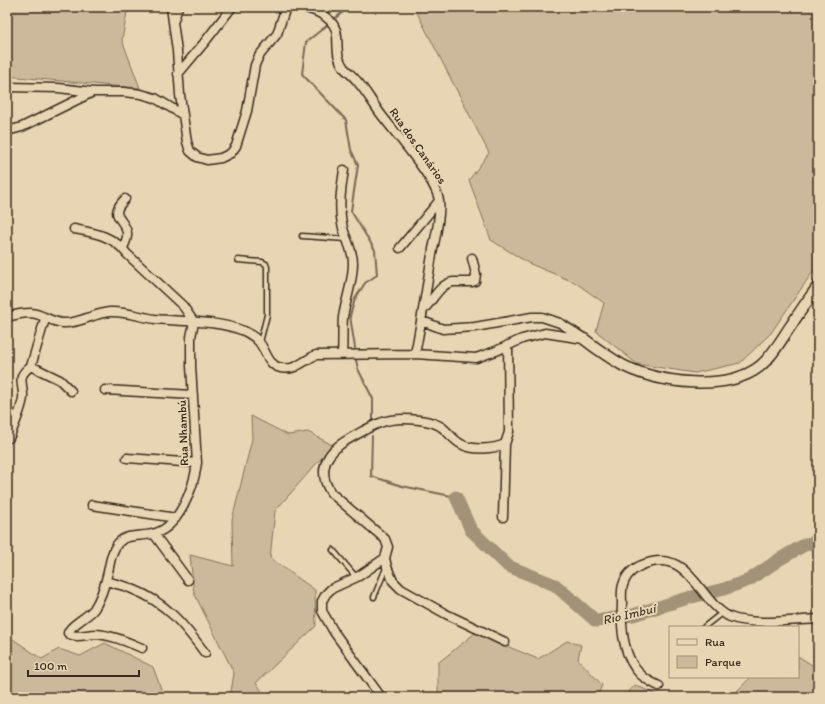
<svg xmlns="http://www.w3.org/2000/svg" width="825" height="704" viewBox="0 0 825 704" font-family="Itim,sans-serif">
<rect width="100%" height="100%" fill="#e8d5b3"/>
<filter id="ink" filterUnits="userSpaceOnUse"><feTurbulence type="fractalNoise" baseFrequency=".025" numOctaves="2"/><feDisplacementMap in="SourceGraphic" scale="8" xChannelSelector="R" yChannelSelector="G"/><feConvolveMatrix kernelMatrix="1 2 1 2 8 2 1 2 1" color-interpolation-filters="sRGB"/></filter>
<g filter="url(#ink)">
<path fill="#ccb99b" stroke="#84725c" d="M 7,7 L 128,7 L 122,40 L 140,88 L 114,86 L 7,76 Z
M 414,7 L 818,7 L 818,252 L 816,267 L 771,333 L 740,363 L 695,373 L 637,364 L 596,331 L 604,303 L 576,283 L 528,263 L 491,240 L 469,180 L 489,153 Z
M 251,416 L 288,435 L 308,432 L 334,446 L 316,464 L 275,511 L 270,558 L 315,590 L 316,626 L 256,683 L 266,697 L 228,697 L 231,692 L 234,673 L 194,593 L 190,555 L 233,566 L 232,520 L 252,439 Z
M 475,633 L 538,659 L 567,641 L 581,645 L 578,659 L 602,685 L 597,697 L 438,697 L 438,663 Z
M 7,635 L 42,659 L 59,649 L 80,656 L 105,643 L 153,667 L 164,697 L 7,697 Z
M 798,656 L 818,669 L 817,697 L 731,697 L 751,677 L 798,677 Z
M 635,685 L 662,697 L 624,697 Z"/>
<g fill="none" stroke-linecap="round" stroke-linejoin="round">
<path stroke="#7a6854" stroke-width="2" d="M 333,20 L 349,7
M 330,23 L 306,42 L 302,74 L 346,120 L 351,150 L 358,165 L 351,211 L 375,250 L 377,275 L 365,283 L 355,299 L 350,316 L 355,348
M 356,360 L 358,369 L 373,399 L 373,423
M 372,436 L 371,476 L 402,486 L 456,497"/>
<path stroke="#a49278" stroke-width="13" d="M 456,497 L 471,530 L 508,566 L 555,585 L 596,621 L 633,615 L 688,598 L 724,589 L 749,580 L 780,559 L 806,544 L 818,542"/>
<g stroke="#3b2a1e" stroke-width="7">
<path id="service" d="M 302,236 L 346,239
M 238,260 L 262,262 L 266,264 L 267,267 L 267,315 L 260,342
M 333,550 L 356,577
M 374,597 L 386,568
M 704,627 L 723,612"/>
</g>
<g stroke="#3b2a1e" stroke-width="11">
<path id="minor" d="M 171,7 L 177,51 L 180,95 L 187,142 L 190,151 L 197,157 L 207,160 L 221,158 L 231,153 L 236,146 L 247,111 L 255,65 L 259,56 L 277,34 L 286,7
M 302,7 C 317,11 336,18 337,36 C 338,48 336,57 344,68 C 348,72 353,76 357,81 C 366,91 372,102 380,113 C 394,132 437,180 439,201 C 441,215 436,235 433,249 C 427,284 422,319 415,354
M 174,20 L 178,7
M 178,74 L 204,43 L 232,7
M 7,87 L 58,88 L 94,92 L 124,92 L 141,94 L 155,98 L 183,115
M 7,131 L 22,127 L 93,92
M 74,229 C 95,233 114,236 127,254 L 183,306 L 194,322 L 191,337 L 191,366 L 197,463 C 194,487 179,529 152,534 C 139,537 124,533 116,546 C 111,553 110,563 108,572 C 105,585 101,598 94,609 C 88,617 70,625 68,633 C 75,639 87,634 96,634 C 112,635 127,642 142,648
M 123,248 C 125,243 128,238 127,233 C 125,218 107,217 125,199
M 400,248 L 439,201
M 423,310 C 433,301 439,284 453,282 C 459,282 466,282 472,282 L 475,281 L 476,274 L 472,258
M 7,317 C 14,315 23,313 31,313 C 42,314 51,322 63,323 C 79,324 94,313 110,312 C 125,311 140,317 155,319 C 184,322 216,320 244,331 C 250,334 255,337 259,342 C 266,350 268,366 281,368 C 296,371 304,360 316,355 L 415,354 L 476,358 L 496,351 L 522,339 L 545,333 L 584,339
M 45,319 L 31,366 L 60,380 L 71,391
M 422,321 L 443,329 L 475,327 L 532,317 L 542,317 L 560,323 L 582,337
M 342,354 C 343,342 342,329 343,317 C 346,299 353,282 353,263 C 353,250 346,240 343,228 C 338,209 341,189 344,170
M 105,390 L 193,395
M 7,416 L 18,415
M 9,438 C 14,426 21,411 23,398 C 24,391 20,383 22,376 C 24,371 27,369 31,366
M 127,458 L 197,463
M 92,505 L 176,518
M 503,517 L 505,444
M 154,534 L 188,580
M 385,558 L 387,567 L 393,581 L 401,589 L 446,614 L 505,642
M 106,581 C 115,584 124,585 132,589 C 166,602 184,625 205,653
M 659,686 C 650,682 641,677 635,668 C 622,650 621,625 622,603 C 622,598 621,591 623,585 C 627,571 638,565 652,562 C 691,553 701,604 730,617 C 752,626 794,620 818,619
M 381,697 L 334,632 L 322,611 L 322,601 L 326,594 L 331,589 L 359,576 L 385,558 L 388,547 L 385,539 L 331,493 C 323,481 321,469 329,456 C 337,444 351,438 363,431 C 369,428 374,425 380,423 C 395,417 426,418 440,426 C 448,431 453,440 461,444 C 473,451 493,449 505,444 L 509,432 L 508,345"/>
</g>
<g stroke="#3b2a1e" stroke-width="13">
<path id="tertiary" d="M 584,339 C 597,349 610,358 624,366 C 660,383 726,392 759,367 C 773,356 782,338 792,324 C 800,311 809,299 818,286"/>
</g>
<use href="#service" stroke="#e8d5b3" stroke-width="4"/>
<use href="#minor" stroke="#e8d5b3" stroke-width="8"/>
<use href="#tertiary" stroke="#e8d5b3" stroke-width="10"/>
</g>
</g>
<g text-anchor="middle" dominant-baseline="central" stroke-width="4" stroke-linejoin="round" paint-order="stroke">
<g font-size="12" fill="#3b2a1e" stroke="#e8d5b3">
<text transform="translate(418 146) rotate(55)">Rua dos Canários</text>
<text transform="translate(183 433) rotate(-92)">Rua Nhambú</text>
</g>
<g font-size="13" font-style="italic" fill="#503f30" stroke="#e8d5b3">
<text transform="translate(629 614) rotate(-13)">Rio Imbuí</text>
</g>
</g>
<rect width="825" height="704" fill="none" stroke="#e8d5b3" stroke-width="24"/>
<rect x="12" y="12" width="801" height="680" fill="none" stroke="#3b2a1e" stroke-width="1.5" filter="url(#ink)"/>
<rect x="669" y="626" width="130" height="52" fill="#e8d5b3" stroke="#a39177"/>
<rect x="677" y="639" width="20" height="6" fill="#e8d5b3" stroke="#a39177"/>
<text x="705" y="646" font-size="12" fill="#3b2a1e">Rua</text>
<rect x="677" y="656" width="20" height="12" fill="#ccb99b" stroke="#a39177"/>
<text x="705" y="666" font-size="12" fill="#3b2a1e">Parque</text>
<path d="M28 670v6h111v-6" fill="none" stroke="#3b2a1e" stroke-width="2"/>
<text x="34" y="670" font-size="12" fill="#3b2a1e" stroke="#e8d5b3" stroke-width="3" paint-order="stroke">100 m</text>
</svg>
